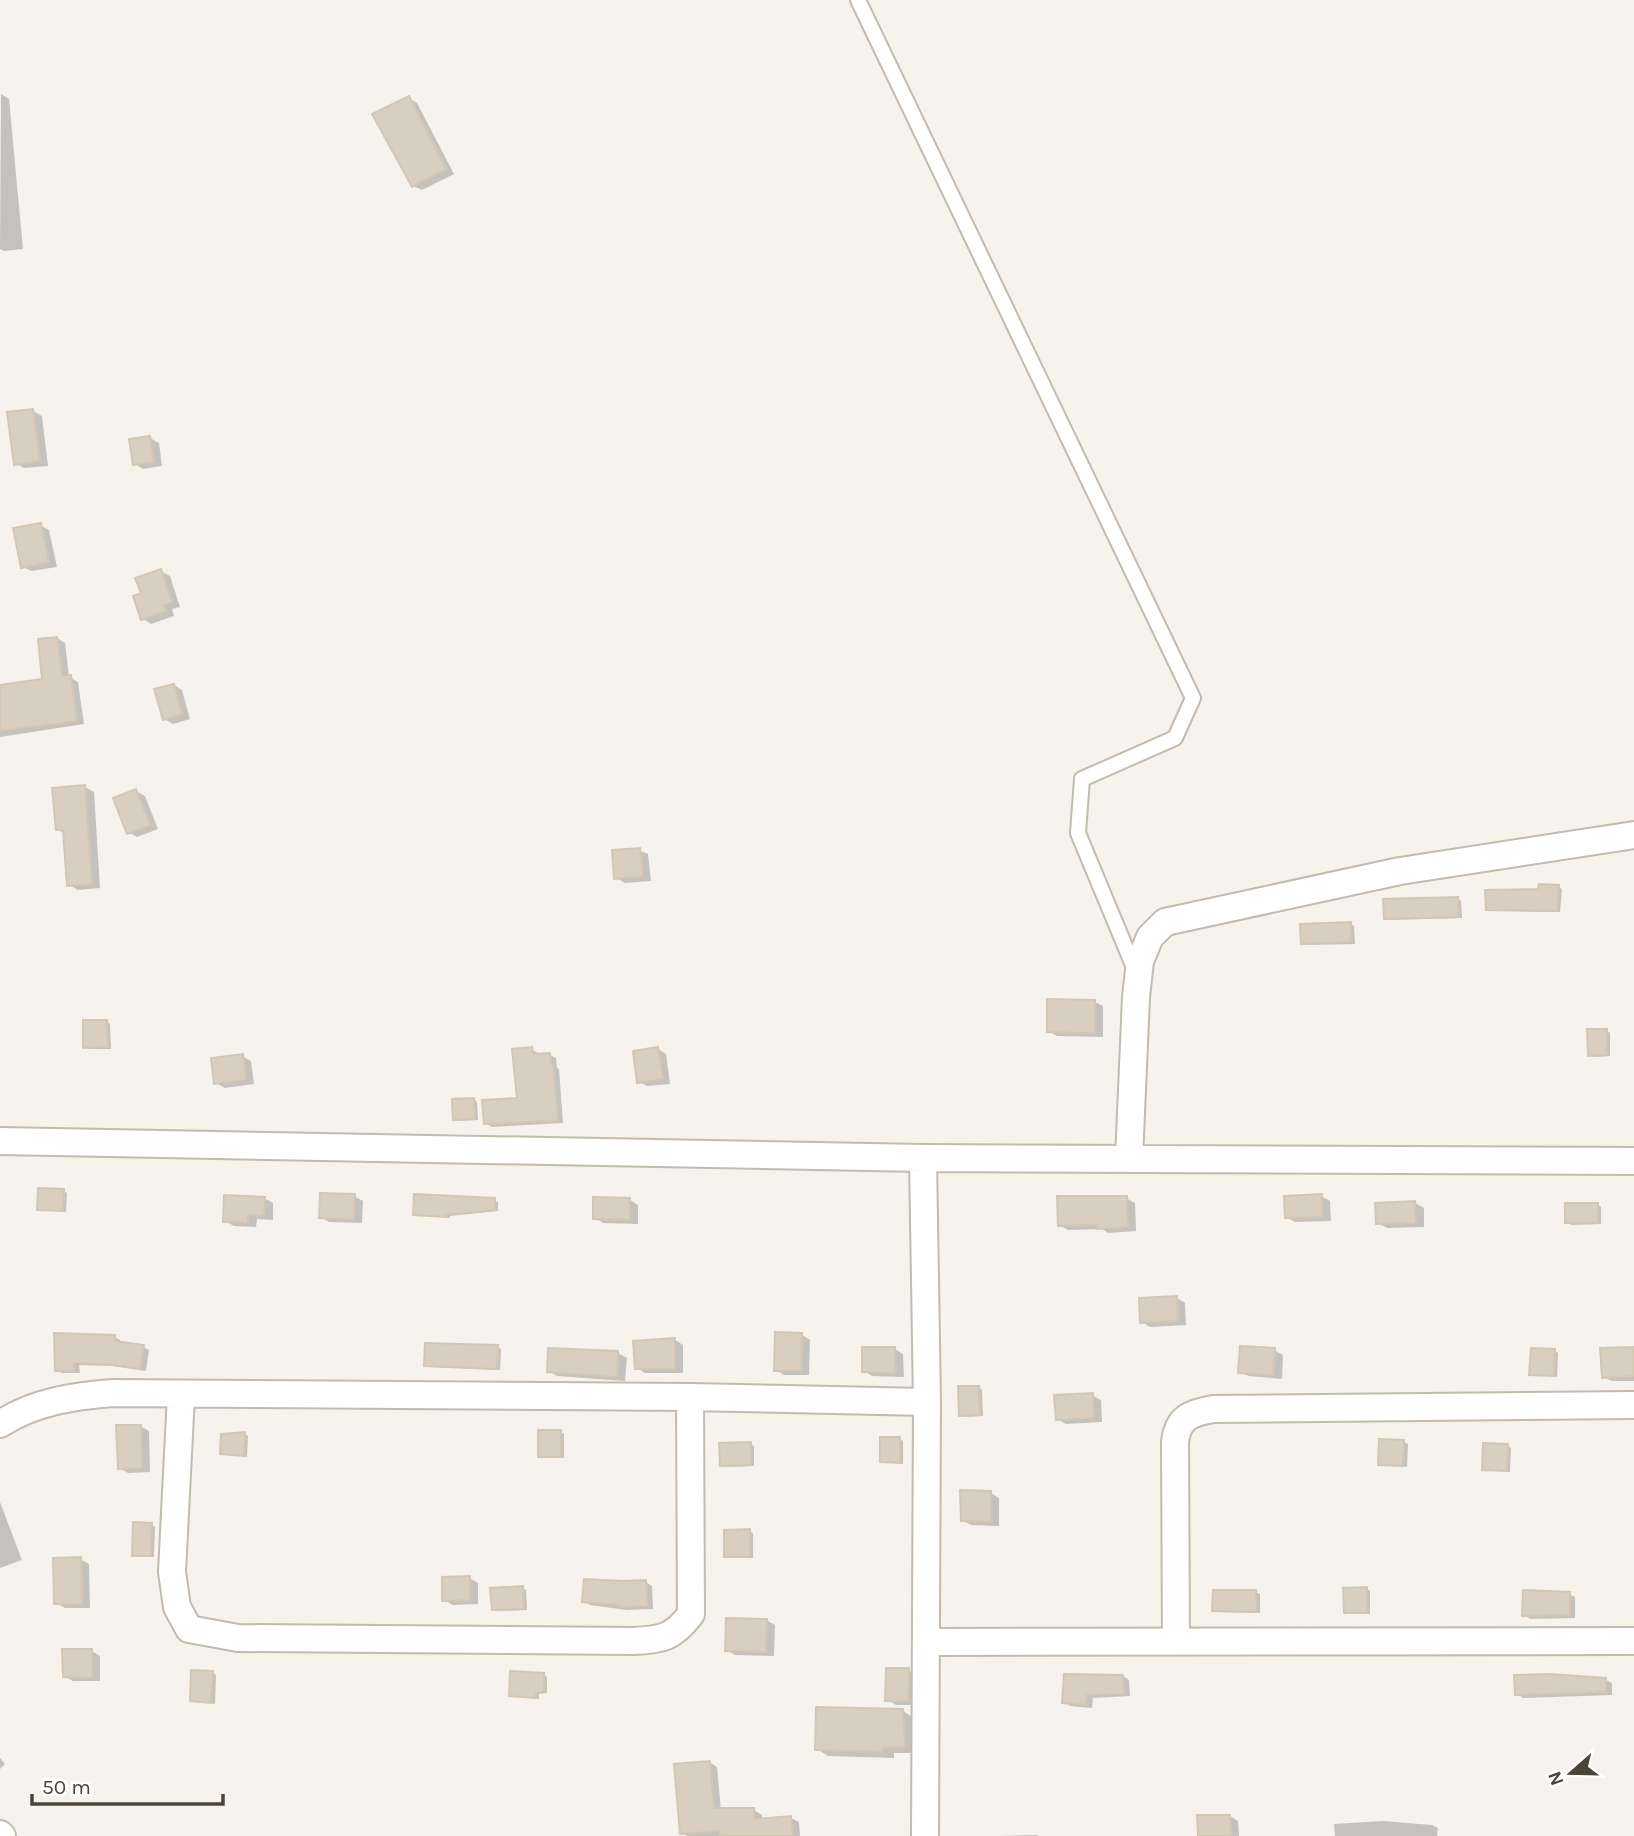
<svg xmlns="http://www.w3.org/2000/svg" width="1634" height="1836" viewBox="0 0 1634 1836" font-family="Karla,sans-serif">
<rect width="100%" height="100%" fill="#f6f3ec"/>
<path fill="#0003" d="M 1,94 L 9,99 L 23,249 L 4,251 L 0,249 Z
M 409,98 L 417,103 L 454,174 L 422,190 L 413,186 Z
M 33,411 L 42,416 L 48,466 L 24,468 L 15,463 Z
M 150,438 L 159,443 L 162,466 L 143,469 L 135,464 Z
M 40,525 L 49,530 L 57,567 L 31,571 L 23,567 Z
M 161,571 L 170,576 L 180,607 L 172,609 L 174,616 L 151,624 L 143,619 L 143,594 Z
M 57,638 L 65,643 L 69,677 L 78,682 L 84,724 L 0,737 L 0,687 L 44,681 Z
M 174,685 L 182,690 L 190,719 L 173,724 L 164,719 Z
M 85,787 L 94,792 L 100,888 L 78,890 L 69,885 L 65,834 L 57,829 Z
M 136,791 L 145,796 L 158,829 L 137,837 L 128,832 Z
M 639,850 L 648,854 L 651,881 L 625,883 L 616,878 Z
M 1558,887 L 1562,889 L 1560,912 L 1492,911 L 1488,909 L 1540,890 Z
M 1458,899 L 1461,901 L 1462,918 L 1390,920 L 1386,918 Z
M 1351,924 L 1354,926 L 1355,944 L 1307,945 L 1303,943 Z
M 1095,1002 L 1103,1006 L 1103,1037 L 1057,1036 L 1048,1031 Z
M 107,1022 L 110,1024 L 111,1049 L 89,1049 L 85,1047 Z
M 1606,1030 L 1610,1033 L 1610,1056 L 1593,1057 L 1589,1055 Z
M 531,1049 L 538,1053 L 538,1056 L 550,1055 L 556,1058 L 557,1068 L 559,1069 L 563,1123 L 492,1127 L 485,1123 L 519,1099 Z
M 658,1049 L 666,1054 L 670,1084 L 647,1086 L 639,1082 Z
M 242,1056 L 251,1061 L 254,1084 L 225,1088 L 216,1083 Z
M 474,1099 L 477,1102 L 478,1120 L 458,1121 L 455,1119 Z
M 63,1191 L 67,1193 L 66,1212 L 39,1209 Z
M 354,1196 L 363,1201 L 362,1223 L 329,1222 L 321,1217 Z
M 1321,1196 L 1330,1201 L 1331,1221 L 1295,1222 L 1286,1217 Z
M 264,1198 L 273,1203 L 273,1220 L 257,1219 L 256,1227 L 234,1226 L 225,1221 Z
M 1126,1198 L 1135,1203 L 1136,1231 L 1108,1233 L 1102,1229 L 1068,1230 L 1060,1225 Z
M 494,1200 L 498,1202 L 498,1211 L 450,1216 L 449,1218 L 415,1214 Z
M 630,1200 L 638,1205 L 638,1224 L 603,1223 L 595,1218 Z
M 1415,1203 L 1424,1208 L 1424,1227 L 1387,1228 L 1378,1223 Z
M 1597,1204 L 1601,1207 L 1601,1224 L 1571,1225 L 1567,1222 Z
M 1177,1298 L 1185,1303 L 1186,1325 L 1150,1327 L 1142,1322 Z
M 802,1335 L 810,1340 L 809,1375 L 784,1375 L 776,1370 Z
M 115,1337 L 120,1340 L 120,1344 L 143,1347 L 149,1350 L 146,1371 L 113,1366 L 79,1365 L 80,1373 L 62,1373 L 56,1370 Z
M 675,1340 L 683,1345 L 683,1373 L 645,1373 L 637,1368 Z
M 497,1347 L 501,1349 L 500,1370 L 429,1367 L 425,1365 Z
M 895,1349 L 903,1354 L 904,1377 L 872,1376 L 864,1371 Z
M 1634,1349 L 1634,1381 L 1612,1381 L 1603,1377 Z
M 550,1350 L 618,1353 L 627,1358 L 625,1381 L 557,1376 L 549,1371 Z
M 1274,1350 L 1283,1355 L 1282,1379 L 1249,1376 L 1240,1372 Z
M 1555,1351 L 1558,1353 L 1557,1377 L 1531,1374 Z
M 979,1387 L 982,1390 L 983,1416 L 965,1417 L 961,1415 Z
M 1092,1395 L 1101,1400 L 1102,1422 L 1066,1424 L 1057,1419 Z
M 140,1426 L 149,1431 L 150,1472 L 128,1473 L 119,1468 Z
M 560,1431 L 564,1434 L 564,1458 L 540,1456 Z
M 245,1434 L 248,1436 L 247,1457 L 221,1453 Z
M 899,1439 L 903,1441 L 903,1464 L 881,1461 Z
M 1404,1442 L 1408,1444 L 1407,1467 L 1380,1464 Z
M 750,1444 L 754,1446 L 754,1466 L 725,1467 L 721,1465 Z
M 1508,1446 L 1511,1448 L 1510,1472 L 1484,1469 Z
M 991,1493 L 999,1498 L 999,1526 L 971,1525 L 962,1520 Z
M 0,1502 L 22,1560 L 0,1568 Z
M 152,1525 L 155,1527 L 154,1557 L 137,1557 L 134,1555 Z
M 749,1531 L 753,1533 L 753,1558 L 730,1558 L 726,1556 Z
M 80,1559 L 89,1564 L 90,1608 L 65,1608 L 56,1603 Z
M 469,1578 L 478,1583 L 478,1604 L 453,1605 L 444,1600 Z
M 646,1582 L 652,1586 L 653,1609 L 627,1610 L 590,1605 L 584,1601 Z
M 522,1588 L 526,1590 L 527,1610 L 497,1611 L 493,1609 Z
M 1366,1589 L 1370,1591 L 1370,1614 L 1349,1614 L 1346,1612 Z
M 1256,1592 L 1260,1594 L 1260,1613 L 1218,1612 L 1214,1610 Z
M 1569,1594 L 1575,1597 L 1575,1618 L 1530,1619 L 1524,1615 Z
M 766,1620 L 775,1625 L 774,1656 L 735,1655 L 727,1650 Z
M 92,1651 L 100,1656 L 100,1681 L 73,1681 L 64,1676 Z
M 908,1670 L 917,1675 L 916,1705 L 896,1705 L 887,1700 Z
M 213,1673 L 216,1675 L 215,1704 L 192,1700 Z
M 544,1675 L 547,1677 L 547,1693 L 539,1694 L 539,1699 L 510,1695 Z
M 1123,1676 L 1129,1680 L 1130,1696 L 1093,1698 L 1092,1708 L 1070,1706 L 1064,1702 Z
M 1606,1680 L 1612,1683 L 1612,1695 L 1523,1698 L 1517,1694 Z
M 903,1711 L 914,1718 L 916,1753 L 894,1753 L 894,1758 L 828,1756 L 817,1749 Z
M 0,1758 L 5,1764 L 0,1769 Z
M 709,1762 L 717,1767 L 721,1810 L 754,1810 L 762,1815 L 762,1820 L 791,1818 L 799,1822 L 800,1836 L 687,1836 L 682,1833 Z
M 1230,1816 L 1238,1821 L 1239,1836 L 1199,1836 Z
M 1383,1821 L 1432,1825 L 1438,1828 L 1437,1836 L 1335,1836 L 1334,1824 Z
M 1036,1835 L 1038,1836 L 999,1836 Z"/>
<path fill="#d8cfc1" stroke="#d3c7b4" stroke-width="2" d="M 409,96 L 446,169 L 412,187 L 372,114 Z
M 33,409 L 40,461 L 14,465 L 7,412 Z
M 150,436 L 154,462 L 133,465 L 129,439 Z
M 41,523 L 49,562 L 21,568 L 13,528 Z
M 161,569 L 172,602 L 164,605 L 167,611 L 141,620 L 133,596 L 141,593 L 135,578 Z
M 57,637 L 62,676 L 71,675 L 77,721 L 0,731 L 0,685 L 42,679 L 38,639 Z
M 174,684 L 182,714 L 163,720 L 154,689 Z
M 85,785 L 92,884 L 67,886 L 63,830 L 56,830 L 52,788 Z
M 136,789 L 150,825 L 127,834 L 113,798 Z
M 640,848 L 643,876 L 614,879 L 612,850 Z
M 1539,884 L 1559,885 L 1557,911 L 1486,910 L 1485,890 L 1538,889 Z
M 1458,897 L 1459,917 L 1384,919 L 1383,899 Z
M 1351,922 L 1351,942 L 1301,944 L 1300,924 Z
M 1047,999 L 1095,1000 L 1095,1033 L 1047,1032 Z
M 83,1020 L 107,1020 L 108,1047 L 83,1048 Z
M 1587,1029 L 1607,1029 L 1607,1055 L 1588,1056 Z
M 532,1047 L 533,1054 L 550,1053 L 551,1064 L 553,1064 L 558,1121 L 484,1124 L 482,1100 L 517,1098 L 512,1049 Z
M 658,1047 L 663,1079 L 637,1083 L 633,1051 Z
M 243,1054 L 246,1080 L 214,1084 L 211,1058 Z
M 474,1098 L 475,1119 L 453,1120 L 452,1099 Z
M 38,1188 L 64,1189 L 63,1211 L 37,1210 Z
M 320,1193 L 355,1194 L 354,1219 L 319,1218 Z
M 414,1194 L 495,1198 L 495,1210 L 446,1215 L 446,1217 L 413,1215 Z
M 1322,1194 L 1323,1217 L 1285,1218 L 1284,1196 Z
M 224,1195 L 265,1197 L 264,1216 L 248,1215 L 248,1223 L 223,1222 Z
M 1057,1196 L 1127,1196 L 1128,1227 L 1097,1229 L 1097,1225 L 1058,1226 Z
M 593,1197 L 630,1198 L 630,1220 L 593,1219 Z
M 1415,1201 L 1416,1223 L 1376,1224 L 1375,1203 Z
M 1565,1203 L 1598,1203 L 1598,1223 L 1565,1223 Z
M 1177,1296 L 1178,1321 L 1140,1323 L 1139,1298 Z
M 775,1332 L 802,1333 L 801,1371 L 774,1371 Z
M 54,1333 L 115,1335 L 115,1341 L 144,1345 L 140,1369 L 106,1364 L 74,1363 L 74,1371 L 55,1371 Z
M 675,1338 L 675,1369 L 635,1369 L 633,1341 Z
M 425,1343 L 498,1345 L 497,1369 L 424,1366 Z
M 1240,1346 L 1275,1348 L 1273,1375 L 1238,1373 Z
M 862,1347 L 895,1347 L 896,1373 L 862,1372 Z
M 1634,1347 L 1634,1376 L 1602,1378 L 1600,1348 Z
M 548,1348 L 618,1351 L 617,1377 L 547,1372 Z
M 1531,1348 L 1555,1349 L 1554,1376 L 1529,1375 Z
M 958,1386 L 979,1386 L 980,1415 L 959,1416 Z
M 1093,1393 L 1094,1418 L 1056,1420 L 1054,1395 Z
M 116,1425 L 141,1425 L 142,1468 L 118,1469 Z
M 538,1430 L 561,1430 L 561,1457 L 538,1457 Z
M 245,1432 L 244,1456 L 220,1454 L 221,1434 Z
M 880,1437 L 900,1437 L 900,1463 L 880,1462 Z
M 1379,1439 L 1404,1440 L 1403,1466 L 1378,1465 Z
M 751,1442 L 751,1465 L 720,1466 L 719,1443 Z
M 1483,1443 L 1508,1444 L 1507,1471 L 1482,1470 Z
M 960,1490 L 991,1491 L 991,1522 L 961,1521 Z
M 133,1522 L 152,1523 L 151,1556 L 132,1556 Z
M 750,1529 L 750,1557 L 724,1557 L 724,1530 Z
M 81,1557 L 82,1604 L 54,1604 L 53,1558 Z
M 470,1576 L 470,1600 L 442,1601 L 442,1577 Z
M 584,1579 L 623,1581 L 646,1580 L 648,1606 L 619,1607 L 619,1605 L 582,1602 Z
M 523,1586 L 524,1609 L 492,1610 L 490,1588 Z
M 1367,1587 L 1367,1613 L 1344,1613 L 1343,1588 Z
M 1213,1590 L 1256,1590 L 1257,1612 L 1212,1611 Z
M 1523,1590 L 1570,1592 L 1570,1615 L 1522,1616 Z
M 726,1618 L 767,1619 L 766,1652 L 725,1651 Z
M 62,1649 L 92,1649 L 92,1678 L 63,1677 Z
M 886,1668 L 909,1668 L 908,1701 L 885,1701 Z
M 191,1670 L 213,1671 L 211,1703 L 190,1701 Z
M 510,1671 L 544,1673 L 544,1691 L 536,1693 L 536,1698 L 509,1696 Z
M 1064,1674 L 1123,1675 L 1124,1694 L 1087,1695 L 1086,1705 L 1062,1703 Z
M 1549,1674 L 1606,1678 L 1606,1692 L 1515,1695 L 1514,1675 Z
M 816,1707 L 903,1709 L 905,1747 L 883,1748 L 883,1752 L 815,1750 Z
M 710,1761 L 714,1808 L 754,1808 L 755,1819 L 791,1816 L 793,1836 L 720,1836 L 720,1831 L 680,1834 L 674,1764 Z
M 1197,1815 L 1230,1815 L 1231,1836 L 1198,1836 Z"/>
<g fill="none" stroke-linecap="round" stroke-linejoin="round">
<g stroke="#c2bbae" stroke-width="18">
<path id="lane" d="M 858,0 L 1193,698 L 1175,738 L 1082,779 L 1078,833 L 1135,970"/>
</g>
<g stroke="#c2bbae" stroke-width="30">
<path id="street" d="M 0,1141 L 923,1158 L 1634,1161
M 923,1158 L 927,1402 L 925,1836
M 1129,1159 L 1136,997 L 1140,961 L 1150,937 L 1165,922 L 1400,871 L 1634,835
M 181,1395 L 172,1572 L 177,1607 L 189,1629 L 238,1638 L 633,1641 C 661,1640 673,1638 691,1614 L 690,1397
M 0,1424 C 34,1402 73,1396 113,1393 L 690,1397 L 927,1402
M 1176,1641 L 1175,1442 C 1178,1417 1191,1413 1213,1409 L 1634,1405
M 927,1642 L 1634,1641
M 0,1834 L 2,1836"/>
</g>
<use href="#lane" stroke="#fff" stroke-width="14"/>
<use href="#street" stroke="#fff" stroke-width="26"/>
</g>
<g transform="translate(1571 1773) rotate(250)" stroke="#ffffff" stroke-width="5" paint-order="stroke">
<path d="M0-5L12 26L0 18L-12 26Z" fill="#4b4439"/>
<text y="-10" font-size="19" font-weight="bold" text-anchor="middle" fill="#4b4439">N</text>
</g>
<path d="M32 1794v10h191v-10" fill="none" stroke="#4b4439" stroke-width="3.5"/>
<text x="42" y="1794" font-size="21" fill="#4b4439" stroke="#ffffff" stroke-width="5" paint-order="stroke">50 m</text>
</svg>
